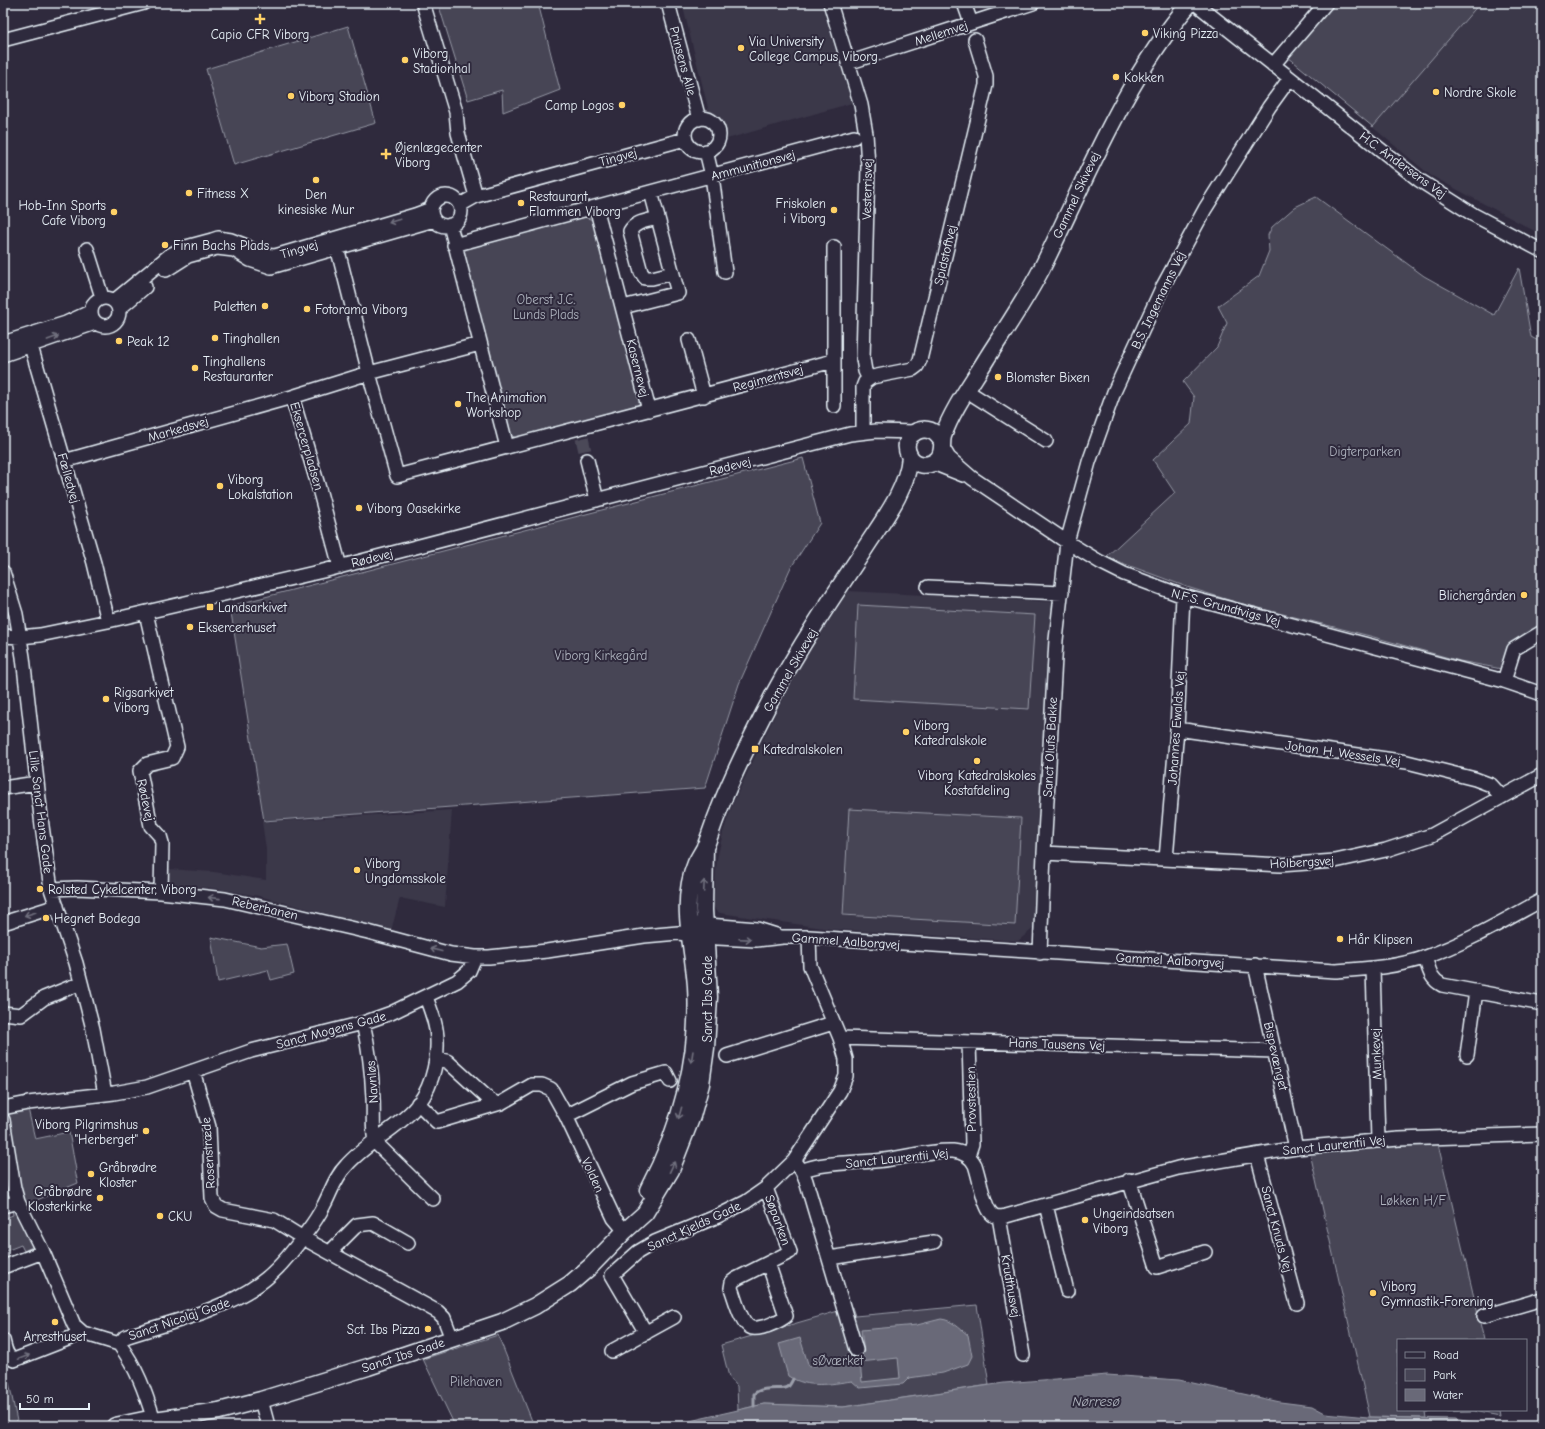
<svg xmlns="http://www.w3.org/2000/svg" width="1545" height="1429" viewBox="0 0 1545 1429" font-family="'Comic Neue',sans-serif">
<rect width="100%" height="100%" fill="#2f2a3d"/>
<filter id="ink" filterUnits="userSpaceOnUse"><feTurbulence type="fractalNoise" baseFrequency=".025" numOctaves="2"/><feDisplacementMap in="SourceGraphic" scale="8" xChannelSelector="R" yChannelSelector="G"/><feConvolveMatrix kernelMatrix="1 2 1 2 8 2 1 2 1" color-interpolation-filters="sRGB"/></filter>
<g filter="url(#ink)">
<path fill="#3b3749" d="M 682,3 L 821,3 L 852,103 L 727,139 L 722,121 L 709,112 Z
M 1335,3 L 1542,3 L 1542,235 L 1430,175 L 1288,57 Z
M 848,591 L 1054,602 L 1035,927 L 1018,941 L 830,929 L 720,913 L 716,911 L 713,905 L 717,859 L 723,832 L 733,803 L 792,679 Z
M 452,810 L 445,907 L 400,898 L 391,931 L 259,896 L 211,888 L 169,885 L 168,869 L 214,872 L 266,880 L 266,849 L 262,822 Z"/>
<path fill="#464455" stroke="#979aa6" d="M 438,3 L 538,3 L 560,90 L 503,112 L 502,90 L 468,100 Z
M 1335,3 L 1480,3 L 1373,127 L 1288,57 Z
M 348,26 L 376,123 L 234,165 L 206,69 Z
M 1316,197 L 1424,276 L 1494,315 L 1519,268 L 1531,337 L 1542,343 L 1542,636 L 1519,650 L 1512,671 L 1460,661 L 1370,636 L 1235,602 L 1187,587 L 1106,557 L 1175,493 L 1153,460 L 1191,424 L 1194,397 L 1183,382 L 1217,347 L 1227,323 L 1218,306 L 1259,276 L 1269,251 L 1268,235 L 1272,227 L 1295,207 Z
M 584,217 L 593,220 L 640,397 L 640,402 L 637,406 L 518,439 L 509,434 L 463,254 L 465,250 L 469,246 Z
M 803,458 L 820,523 L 790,569 L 739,684 L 705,788 L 264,821 L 230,606 Z
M 858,605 L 1035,615 L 1029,709 L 853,699 Z
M 849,809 L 1021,818 L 1015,925 L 843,915 Z
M 211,937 L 261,947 L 287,944 L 294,974 L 271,980 L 268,970 L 218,982 Z
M 29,1107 L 29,1113 L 35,1139 L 69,1132 L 76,1170 L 75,1171 L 78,1183 L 25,1205 L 22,1198 L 7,1116 L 9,1113 Z
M 1438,1144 L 1484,1340 L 1398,1340 L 1398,1410 L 1499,1410 L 1500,1416 L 1474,1411 L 1425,1412 L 1426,1418 L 1370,1417 L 1310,1153 L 1362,1148 Z
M 12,1210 L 14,1210 L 32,1244 L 32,1247 L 24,1251 L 21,1245 L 3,1252 L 3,1219 L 13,1215 Z
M 977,1305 L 989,1385 L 843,1407 L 764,1404 L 738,1410 L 737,1386 L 729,1377 L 721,1345 L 852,1307 L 855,1316 Z
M 498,1335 L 534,1426 L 455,1426 L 423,1359 Z
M 3,1358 L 5,1363 L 18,1426 L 3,1426 Z"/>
<path fill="#696978" stroke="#9c9fab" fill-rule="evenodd" d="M 941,1319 C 952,1320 959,1328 968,1335 L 972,1356 L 968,1364 L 943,1373 L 909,1378 L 903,1384 L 860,1388 L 852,1381 C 829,1384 809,1389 788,1376 L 779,1344 L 800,1338 L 809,1367 L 864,1352 L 861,1330 L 917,1325 ZM 898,1358 L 900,1378 L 862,1382 L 860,1362 Z
M 1107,1375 L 1179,1380 L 1280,1402 L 1312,1406 L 1325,1413 L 1368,1417 L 1454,1419 L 1484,1424 L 1516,1426 L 668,1426 L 764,1404 L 843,1407 L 1004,1383 Z"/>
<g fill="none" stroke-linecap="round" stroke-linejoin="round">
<path stroke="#9c9fab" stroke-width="3" d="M 754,1406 L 754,1394 C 763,1385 783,1391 788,1387 C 790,1385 792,1381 793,1379"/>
<path stroke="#4b4859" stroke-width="13" stroke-dasharray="13 6" stroke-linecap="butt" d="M 582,438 L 587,460"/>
<g stroke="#e8f1f8" stroke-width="16">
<path id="minor" d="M 423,3 L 456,112 L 458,133 L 476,196
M 668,3 L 699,119
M 830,3 L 861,105 L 866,134 L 868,166 L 863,359 L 865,371 L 869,379
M 964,3 L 971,23
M 1195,3 L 1419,180 L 1474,215 L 1542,251
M 3,40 L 144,3
M 848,63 L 1033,3
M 1273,65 L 1326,3
M685 135a17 17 0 1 1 34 0a17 17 0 1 1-34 0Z
M 706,151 L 712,176 L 725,272
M431 211a15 15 0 1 1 30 0a15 15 0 1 1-30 0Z
M 460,205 L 476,196 L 685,139
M 596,207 L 649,410
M 658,218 C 648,221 636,221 630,231 L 641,272 L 645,278 L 652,278 L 672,273
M 450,225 L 507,447
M 454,245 L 854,137
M 87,249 L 102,297
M 166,270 L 188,256 L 217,248 L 234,250 L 250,260 L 271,267 L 434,220
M91 312a14 14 0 1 1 28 0a14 14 0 1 1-28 0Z
M 114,301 L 170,255 L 186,247 L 212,240 L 218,238 L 231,240 L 244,245 L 262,255 L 275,256 L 415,215 L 431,209
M 623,307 L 678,293 L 651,192
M 119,309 L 145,287
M 28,336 L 94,563 L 108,621
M 689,340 L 704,396
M 3,343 L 66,323 L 90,312
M 480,344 L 369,373 L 397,476 L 833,361
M 3,355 L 95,323
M 967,391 L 1046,441
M 292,397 L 318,485 L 340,567
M 834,406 L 834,247
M 863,432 L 863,387 L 865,382 L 872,377 L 913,369 L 917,366 L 920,360 L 986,85 L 986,76 L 975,40
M 943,448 L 949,458 L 972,478 L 1067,542 L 1100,562 L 1124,574 L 1183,596 L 1504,681 L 1542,694
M 587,460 L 597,500
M 64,461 L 292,397 L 369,373 L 335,239
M 933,463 L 963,475
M 3,572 L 16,614 L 23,657 L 42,826 L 51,889 L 76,963 L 93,1029 L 105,1094
M 928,587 L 1062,593
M 146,613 L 177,747 L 172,758 L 147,764 L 140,771 L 151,826 L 160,836 L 162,843 L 161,892
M 3,636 L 20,637 L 40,635 L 108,621 L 327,570 L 850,434 L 876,431 L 915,432
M 1504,681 L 1514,649 L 1542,632
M 1177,729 L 1407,762 L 1475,779 L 1491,785 L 1502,797
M 3,788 L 37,783
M 1044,853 L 1280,865 L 1335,861 L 1386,850 L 1432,835 L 1542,775
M 1166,859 L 1177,729 L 1183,596
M 51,889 L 77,888 L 161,892 L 225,899 L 368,932 L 451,954 L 475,957 L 489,957 L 547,951 L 644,936 L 678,933 L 718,938 L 756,940 L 783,937 L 809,937 L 1335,971 C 1364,969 1399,967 1426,957 C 1466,943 1505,920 1542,900
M 3,923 L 57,906
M 696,924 L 757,929 L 776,935
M 1040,953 L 1044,853 L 1056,640 L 1067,542 L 1089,462 L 1114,392 L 1162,288 L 1205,209 L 1269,107 L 1290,78
M 1425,957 C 1429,969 1430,979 1442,985 L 1542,1004
M 1255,965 L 1296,1148
M 1373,968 L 1378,1140
M 3,1013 L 21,1015 L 44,998 L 81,983
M 363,1023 C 369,1048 372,1073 373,1098 C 374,1113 372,1127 375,1142 L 433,1199
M 840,1038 L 1275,1051
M 1467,1055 L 1476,991
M 727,1056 L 833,1023
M 436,1059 L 447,1061 L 490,1100 L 497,1104 L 501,1103 L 532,1085 L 542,1085 L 551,1089 L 566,1116 L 614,1218 L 625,1231
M 193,1071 L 209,1127 L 212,1198 L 216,1206 L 223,1210 L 274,1220 L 303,1238 L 438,1312 L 444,1318 L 452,1339
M 418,1103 L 437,1122 L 497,1104
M 3,1108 L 28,1103 L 114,1093 L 147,1087 L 251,1051 L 363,1023 L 391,1013 L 457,981 L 469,971 L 475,957
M 566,1116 L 632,1083 L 666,1073 L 670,1081
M 3,1120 L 14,1188 L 18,1202 L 43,1252 L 74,1325 L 83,1333
M 1257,1155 L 1297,1303
M 968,1156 L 972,1144 L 969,1042
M 797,1164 L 802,1171 L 806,1181 L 856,1350
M 802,1171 C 818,1162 863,1163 884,1160 C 906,1157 930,1150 953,1151 C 963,1152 971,1157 975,1165 C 979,1176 984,1206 991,1213 C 995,1218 1000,1217 1006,1216 L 1178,1168 L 1296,1148 L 1399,1139 L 1542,1134
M 1129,1180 L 1157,1267 L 1205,1252
M 766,1188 L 790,1252 L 736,1279 L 732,1282 L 731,1288 C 735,1298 741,1325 752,1328 C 757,1329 762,1327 767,1326 C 774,1323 780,1321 786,1316 L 768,1263
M 1046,1205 L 1067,1291
M 3,1206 L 18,1202
M 999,1217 L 1023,1355
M 330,1252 L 357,1225 L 373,1223 L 408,1243
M 829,1258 L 934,1242
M 3,1267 L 43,1252
M 1484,1316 L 1542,1299
M 646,1333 L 612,1275 L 638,1252 L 655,1242 L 718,1216 L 746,1202 L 766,1188 L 794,1161 L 840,1091 L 846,1076 L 846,1059 L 840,1038 L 810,966 L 809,937
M 3,1340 C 5,1348 6,1357 14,1360 L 83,1333 L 119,1344
M 119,1344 L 125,1337 C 170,1322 220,1312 259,1284 C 276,1272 294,1250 306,1233 C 313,1224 319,1215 324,1205 C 331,1192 335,1177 346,1166 C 365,1144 393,1131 413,1110 C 430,1093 438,1064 437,1040 C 437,1025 431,1011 426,997
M 119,1344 C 137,1368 145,1391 154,1420
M 612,1351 L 674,1317
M 261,1400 L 268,1426"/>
</g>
<g stroke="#e8f1f8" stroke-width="19">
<path id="major" d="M 942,442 C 930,417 898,434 909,455 C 914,466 929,468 938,459 C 944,452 941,444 943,436 C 953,408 972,383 987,358 C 1006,328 1026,299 1042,268 C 1087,177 1124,81 1190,3
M 648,1190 C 681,1127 700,1056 696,986 C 693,944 679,903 696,863 C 699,857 703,851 706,845 C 710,835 713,825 717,815 C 733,773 754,732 775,692 C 801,644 832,598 862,553 C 880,524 907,492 910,457
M 115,1426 L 144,1420 L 154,1420 L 219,1411 L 261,1400 L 368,1367 L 502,1322 L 535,1306 L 570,1284 L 591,1266 L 625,1231 L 645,1213 L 671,1170 L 692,1116 L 701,1084 L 706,1048 L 709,997 L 704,910 L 705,846"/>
</g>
<use href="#minor" stroke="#2f2a3d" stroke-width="13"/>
<use href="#major" stroke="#2f2a3d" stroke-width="16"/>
</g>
<defs><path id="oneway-shaft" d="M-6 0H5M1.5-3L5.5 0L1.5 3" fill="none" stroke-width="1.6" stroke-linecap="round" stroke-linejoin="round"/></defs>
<g stroke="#70707e">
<use href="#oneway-shaft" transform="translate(394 221) rotate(163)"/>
<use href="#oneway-shaft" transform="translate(53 338) rotate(-20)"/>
<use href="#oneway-shaft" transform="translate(704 886) rotate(-87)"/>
<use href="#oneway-shaft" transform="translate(214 898) rotate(-174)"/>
<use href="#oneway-shaft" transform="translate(30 914) rotate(163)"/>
<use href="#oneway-shaft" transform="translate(745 939) rotate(2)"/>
<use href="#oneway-shaft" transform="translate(436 950) rotate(-165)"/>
<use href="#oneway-shaft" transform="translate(692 1057) rotate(99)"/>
<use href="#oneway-shaft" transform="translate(680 1113) rotate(106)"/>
<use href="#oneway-shaft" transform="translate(672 1167) rotate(-65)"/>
<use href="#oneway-shaft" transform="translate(24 1357) rotate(-21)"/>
</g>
</g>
<g fill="#ffd166" stroke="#2f2a3d" stroke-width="1.5">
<path d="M258 13h4v4h4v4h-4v4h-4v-4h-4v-4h4z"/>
<circle cx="1145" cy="33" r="4"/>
<circle cx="741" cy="48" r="4"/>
<circle cx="405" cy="60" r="4"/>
<circle cx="1116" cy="77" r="4"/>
<circle cx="1436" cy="92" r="4"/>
<circle cx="291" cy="96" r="4"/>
<circle cx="622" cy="105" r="4"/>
<path d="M384 148h4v4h4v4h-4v4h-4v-4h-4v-4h4z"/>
<circle cx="316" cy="180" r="4"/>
<circle cx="189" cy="193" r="4"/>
<circle cx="521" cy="203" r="4"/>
<circle cx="834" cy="210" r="4"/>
<circle cx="114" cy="212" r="4"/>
<circle cx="165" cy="245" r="4"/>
<circle cx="265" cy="306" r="4"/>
<circle cx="307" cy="309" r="4"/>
<circle cx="215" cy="338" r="4"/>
<circle cx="119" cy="341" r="4"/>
<circle cx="195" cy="368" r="4"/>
<circle cx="998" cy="377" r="4"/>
<circle cx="458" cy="404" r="4"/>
<circle cx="220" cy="486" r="4"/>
<circle cx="359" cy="508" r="4"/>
<circle cx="1524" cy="595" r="4"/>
<rect x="206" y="603" width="8" height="8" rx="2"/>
<circle cx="190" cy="627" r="4"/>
<circle cx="106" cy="699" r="4"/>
<circle cx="906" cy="732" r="4"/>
<rect x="751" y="745" width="8" height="8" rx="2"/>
<circle cx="977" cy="761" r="4"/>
<circle cx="357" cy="870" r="4"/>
<circle cx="40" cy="889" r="4"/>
<circle cx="46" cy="918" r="4"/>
<circle cx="1340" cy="939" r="4"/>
<circle cx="146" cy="1131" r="4"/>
<circle cx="91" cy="1174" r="4"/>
<circle cx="100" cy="1198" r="4"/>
<circle cx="160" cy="1216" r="4"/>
<circle cx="1085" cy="1220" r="4"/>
<circle cx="1373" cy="1293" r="4"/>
<circle cx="55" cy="1322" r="4"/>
<circle cx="428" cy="1329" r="4"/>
</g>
<g text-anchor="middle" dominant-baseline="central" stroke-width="4" stroke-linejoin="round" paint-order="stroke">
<g font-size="13" fill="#e8f1f8" stroke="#2f2a3d">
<text transform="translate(941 33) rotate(-18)">Mellemvej</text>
<text transform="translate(683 61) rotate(75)">Prinsens Alle</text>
<text transform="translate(618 157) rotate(-15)">Tingvej</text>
<text transform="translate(753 165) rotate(-15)">Ammunitionsvej</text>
<text transform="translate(1403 165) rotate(36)">H.C. Andersens Vej</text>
<text transform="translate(867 189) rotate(-89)">Vesterrisvej</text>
<text transform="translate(1076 195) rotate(-65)">Gammel Skivevej</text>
<text transform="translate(299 249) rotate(-16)">Tingvej</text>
<text transform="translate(945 255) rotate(-77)">Spidstoftvej</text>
<text transform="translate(1158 300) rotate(-64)">B.S. Ingemanns Vej</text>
<text transform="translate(638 368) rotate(76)">Kasernevej</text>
<text transform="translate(768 378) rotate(-15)">Regimentsvej</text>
<text transform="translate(178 429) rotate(-16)">Markedsvej</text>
<text transform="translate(307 446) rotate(74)">Eksercerpladsen</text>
<text transform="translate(730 466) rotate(-14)">Rødevej</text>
<text transform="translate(69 478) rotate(74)">Fælledvej</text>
<text transform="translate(372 558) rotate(-14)">Rødevej</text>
<text transform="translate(1226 607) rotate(15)">N.F.S. Grundtvigs Vej</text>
<text transform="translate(790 670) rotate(-60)">Gammel Skivevej</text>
<text transform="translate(1176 728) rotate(-86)">Johannes Ewalds Vej</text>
<text transform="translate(1050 747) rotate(-87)">Sanct Olufs Bakke</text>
<text transform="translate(1343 753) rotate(8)">Johan H. Wessels Vej</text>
<text transform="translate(146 800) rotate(78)">Rødevej</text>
<text transform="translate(41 812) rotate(83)">Lille Sanct Hans Gade</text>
<text transform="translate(1302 862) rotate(-3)">Holbergsvej</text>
<text transform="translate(265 908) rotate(13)">Reberbanen</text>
<text transform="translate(846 941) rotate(4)">Gammel Aalborgvej</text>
<text transform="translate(1170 960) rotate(3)">Gammel Aalborgvej</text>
<text transform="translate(707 999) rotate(-90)">Sanct Ibs Gade</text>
<text transform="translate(331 1030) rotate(-15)">Sanct Mogens Gade</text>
<text transform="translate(1057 1044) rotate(2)">Hans Tausens Vej</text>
<text transform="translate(1376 1054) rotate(-92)">Munkevej</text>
<text transform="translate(1276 1056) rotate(77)">Bispevænget</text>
<text transform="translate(372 1082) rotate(-94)">Navnløs</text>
<text transform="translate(971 1099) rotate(-91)">Provstestien</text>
<text transform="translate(1334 1145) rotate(-6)">Sanct Laurentii Vej</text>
<text transform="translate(208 1153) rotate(-94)">Rosenstræde</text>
<text transform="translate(897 1158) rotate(-6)">Sanct Laurentii Vej</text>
<text transform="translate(593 1175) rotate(65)">Volden</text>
<text transform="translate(778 1220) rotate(70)">Søparken</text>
<text transform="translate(694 1226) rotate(-25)">Sanct Kjelds Gade</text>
<text transform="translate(1277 1229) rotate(75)">Sanct Knuds Vej</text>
<text transform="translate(1011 1286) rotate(80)">Krudthusvej</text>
<text transform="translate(179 1319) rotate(-19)">Sanct Nicolaj Gade</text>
<text transform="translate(403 1355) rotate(-18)">Sanct Ibs Gade</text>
</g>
<g font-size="13" fill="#e8f1f8" stroke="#2f2a3d" text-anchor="start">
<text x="1153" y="33">Viking Pizza</text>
<text x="260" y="34" text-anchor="middle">Capio CFR Viborg</text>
<text x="749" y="41">Via University<tspan x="749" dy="15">College Campus Viborg</tspan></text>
<text x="413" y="53">Viborg<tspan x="413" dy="15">Stadionhal</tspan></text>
<text x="1124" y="77">Kokken</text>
<text x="1444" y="92">Nordre Skole</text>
<text x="299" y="96">Viborg Stadion</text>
<text x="614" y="105" text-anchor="end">Camp Logos</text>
<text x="395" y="147">Øjenlægecenter<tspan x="395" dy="15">Viborg</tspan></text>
<text x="197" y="193">Fitness X</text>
<text x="316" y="194" text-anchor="middle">Den<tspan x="316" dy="15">kinesiske Mur</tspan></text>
<text x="529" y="196">Restaurant<tspan x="529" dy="15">Flammen Viborg</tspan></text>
<text x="826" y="203" text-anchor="end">Friskolen<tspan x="826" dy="15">i Viborg</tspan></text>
<text x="106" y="205" text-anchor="end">Hob-Inn Sports<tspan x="106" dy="15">Cafe Viborg</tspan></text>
<text x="173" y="245">Finn Bachs Plads</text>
<text x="257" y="306" text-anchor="end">Paletten</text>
<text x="315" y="309">Fotorama Viborg</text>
<text x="223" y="338">Tinghallen</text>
<text x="127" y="341">Peak 12</text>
<text x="203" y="361">Tinghallens<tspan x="203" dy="15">Restauranter</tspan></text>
<text x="1006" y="377">Blomster Bixen</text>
<text x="466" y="397">The Animation<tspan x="466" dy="15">Workshop</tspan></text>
<text x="228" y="479">Viborg<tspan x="228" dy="15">Lokalstation</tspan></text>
<text x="367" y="508">Viborg Oasekirke</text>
<text x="1516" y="595" text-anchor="end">Blichergården</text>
<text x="218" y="607">Landsarkivet</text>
<text x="198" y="627">Eksercerhuset</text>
<text x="114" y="692">Rigsarkivet<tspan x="114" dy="15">Viborg</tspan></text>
<text x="914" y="725">Viborg<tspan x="914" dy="15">Katedralskole</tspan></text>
<text x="763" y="749">Katedralskolen</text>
<text x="977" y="775" text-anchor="middle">Viborg Katedralskoles<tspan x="977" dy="15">Kostafdeling</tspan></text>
<text x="365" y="863">Viborg<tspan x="365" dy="15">Ungdomsskole</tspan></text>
<text x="48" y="889">Rolsted Cykelcenter, Viborg</text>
<text x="54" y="918">Hegnet Bodega</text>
<text x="1348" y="939">Hår Klipsen</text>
<text x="138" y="1124" text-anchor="end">Viborg Pilgrimshus<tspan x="138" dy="15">"Herberget"</tspan></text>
<text x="99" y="1167">Gråbrødre<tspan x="99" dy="15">Kloster</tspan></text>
<text x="92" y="1191" text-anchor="end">Gråbrødre<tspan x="92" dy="15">Klosterkirke</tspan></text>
<text x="1093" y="1213">Ungeindsatsen<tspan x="1093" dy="15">Viborg</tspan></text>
<text x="168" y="1216">CKU</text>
<text x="1381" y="1286">Viborg<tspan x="1381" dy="15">Gymnastik-Forening</tspan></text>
<text x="420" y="1329" text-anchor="end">Sct. Ibs Pizza</text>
<text x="55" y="1336" text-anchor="middle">Arresthuset</text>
</g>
<g font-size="13" fill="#afb4bf" stroke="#2f2a3d">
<text x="546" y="299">Oberst J.C.<tspan x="546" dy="15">Lunds Plads</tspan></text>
<text x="1365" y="451">Digterparken</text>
<text x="601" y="655">Viborg Kirkegård</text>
<text x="1413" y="1200">Løkken H/F</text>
<text x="838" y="1360">sØværket</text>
<text x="476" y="1381">Pilehaven</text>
</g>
<g font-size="14" font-style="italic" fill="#afb4be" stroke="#2f2a3d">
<text x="1096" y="1401">Nørresø</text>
</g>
</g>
<rect width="1545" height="1429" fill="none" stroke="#2f2a3d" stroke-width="16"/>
<rect x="8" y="8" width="1529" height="1413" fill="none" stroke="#e8f1f8" stroke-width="1.5" filter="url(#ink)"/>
<rect x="1397" y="1339" width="130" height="72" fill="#2f2a3d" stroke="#797a88"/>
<rect x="1405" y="1352" width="20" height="6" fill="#2f2a3d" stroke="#797a88"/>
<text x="1433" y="1359" font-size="12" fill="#e8f1f8">Road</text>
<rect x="1405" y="1369" width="20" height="12" fill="#464455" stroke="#797a88"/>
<text x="1433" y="1379" font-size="12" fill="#e8f1f8">Park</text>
<rect x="1405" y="1389" width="20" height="12" fill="#696978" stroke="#797a88"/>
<text x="1433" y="1399" font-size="12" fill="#e8f1f8">Water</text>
<path d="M20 1403v6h69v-6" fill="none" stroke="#e8f1f8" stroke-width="2"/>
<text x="26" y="1403" font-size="12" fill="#e8f1f8" stroke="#2f2a3d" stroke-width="3" paint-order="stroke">50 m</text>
</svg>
